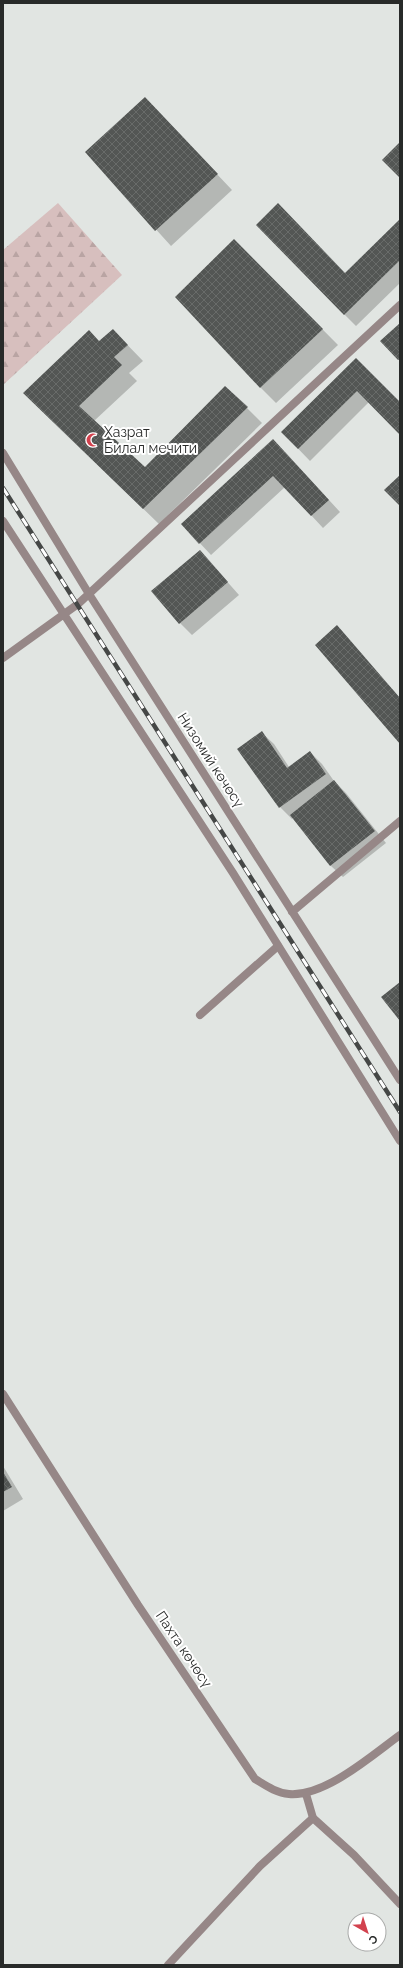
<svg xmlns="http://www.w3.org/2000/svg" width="403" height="1968" viewBox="0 0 403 1968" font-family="Raleway,sans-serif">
<defs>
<pattern id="forest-firs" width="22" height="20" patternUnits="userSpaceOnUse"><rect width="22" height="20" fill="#d7bfbe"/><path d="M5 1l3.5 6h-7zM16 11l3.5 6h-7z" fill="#b9a4a3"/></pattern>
<pattern id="building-cross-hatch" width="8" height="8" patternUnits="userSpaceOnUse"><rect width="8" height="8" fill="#535654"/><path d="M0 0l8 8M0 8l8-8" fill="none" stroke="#686b69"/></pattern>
</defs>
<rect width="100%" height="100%" fill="#e1e5e2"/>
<path fill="url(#forest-firs)" d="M 58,203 L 122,275 L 3,385 L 3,250 Z"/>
<path fill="#0003" d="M 145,98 L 232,190 L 171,246 L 86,152 Z
M 400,221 L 400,283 L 356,326 L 344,314 L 345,274 Z
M 234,240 L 338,345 L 276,403 L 260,387 Z
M 113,330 L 143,361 L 129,373 L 137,381 L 94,421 L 145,468 L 247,408 L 262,423 L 159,524 L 39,408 L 100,342 Z
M 356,359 L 400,403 L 400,433 L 369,402 L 310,461 L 282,432 Z
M 285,452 L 340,512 L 323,528 L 285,487 L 211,555 L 182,524 Z
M 200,551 L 239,595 L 192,635 L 180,623 Z
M 337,627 L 400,698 L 400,742 Z
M 262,733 L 274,744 L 289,767 L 310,752 L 322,764 L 334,781 L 346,793 L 386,843 L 343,877 L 331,866 L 293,818 L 292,819 L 280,807 Z
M 3,1466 L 23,1499 L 3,1511 Z"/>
<path fill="url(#building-cross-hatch)" d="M 145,97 L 218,174 L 155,231 L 85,152 Z
M 400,142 L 400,178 L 382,160 Z
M 278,203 L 345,273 L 400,219 L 400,260 L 344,315 L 256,225 Z
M 234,239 L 323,329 L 260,388 L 175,297 Z
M 400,323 L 400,359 L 398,360 L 380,341 Z
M 113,329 L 128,345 L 114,357 L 122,365 L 79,406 L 145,467 L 225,386 L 248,407 L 143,509 L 23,393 L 89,330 L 99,341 Z
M 356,358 L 400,402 L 400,435 L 357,391 L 298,449 L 281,432 Z
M 273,439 L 329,500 L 311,516 L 273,476 L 199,544 L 181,524 Z
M 400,475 L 400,506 L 384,490 Z
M 200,550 L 228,582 L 179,624 L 151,591 Z
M 337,625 L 400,698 L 400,744 L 315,645 Z
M 262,731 L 287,768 L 310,751 L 326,774 L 279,808 L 237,749 Z
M 334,780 L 375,831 L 330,866 L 290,815 Z
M 400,982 L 400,1021 L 381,997 Z
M 3,1472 L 12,1487 L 3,1492 Z"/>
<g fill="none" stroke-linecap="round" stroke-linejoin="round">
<path stroke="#968787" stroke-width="8" d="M 200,1015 L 278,946
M 168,1965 L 260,1866 L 313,1818"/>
<path stroke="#968787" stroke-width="8" d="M 3,453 L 89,594 L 400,1080
M 3,521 L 233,873 L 400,1141
M 3,658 L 78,604 L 400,305
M 292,912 L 400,821
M 3,1394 L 138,1605 L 255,1779 C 265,1785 276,1793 289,1794 C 325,1797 371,1756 400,1735
M 306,1794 L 313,1818 L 354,1855 L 400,1904"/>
<g stroke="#454746" stroke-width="4.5">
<path id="rail" d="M 3,488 L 400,1112"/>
</g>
<use href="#rail" stroke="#fff" stroke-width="3" stroke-dasharray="9" stroke-linecap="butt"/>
</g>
<defs>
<g id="mosque-bare" transform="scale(1.08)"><path d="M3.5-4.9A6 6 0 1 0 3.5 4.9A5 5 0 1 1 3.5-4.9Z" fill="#d2424e" stroke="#fff" stroke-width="2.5" paint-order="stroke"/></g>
</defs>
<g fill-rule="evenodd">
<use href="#mosque-bare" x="93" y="440"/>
</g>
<g text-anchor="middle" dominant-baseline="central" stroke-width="4" stroke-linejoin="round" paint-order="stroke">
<g font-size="14" fill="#282a29" stroke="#fff" text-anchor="start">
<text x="104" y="432">Хазрат<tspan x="104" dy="16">Билал мечити</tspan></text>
</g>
<g font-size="14" fill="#282a29" stroke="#fff">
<text transform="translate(211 760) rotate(57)">Низомий көчөсү</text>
<text transform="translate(184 1649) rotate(56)">Пахта көчөсү</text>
</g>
</g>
<rect width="403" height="1968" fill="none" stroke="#282a29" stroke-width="8"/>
<g transform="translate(367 1932) rotate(141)"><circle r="19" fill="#ffffff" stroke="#a9aaa9"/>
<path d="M0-3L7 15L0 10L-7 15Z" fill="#d2424e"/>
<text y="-6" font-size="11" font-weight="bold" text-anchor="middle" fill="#282a29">С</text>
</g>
</svg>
